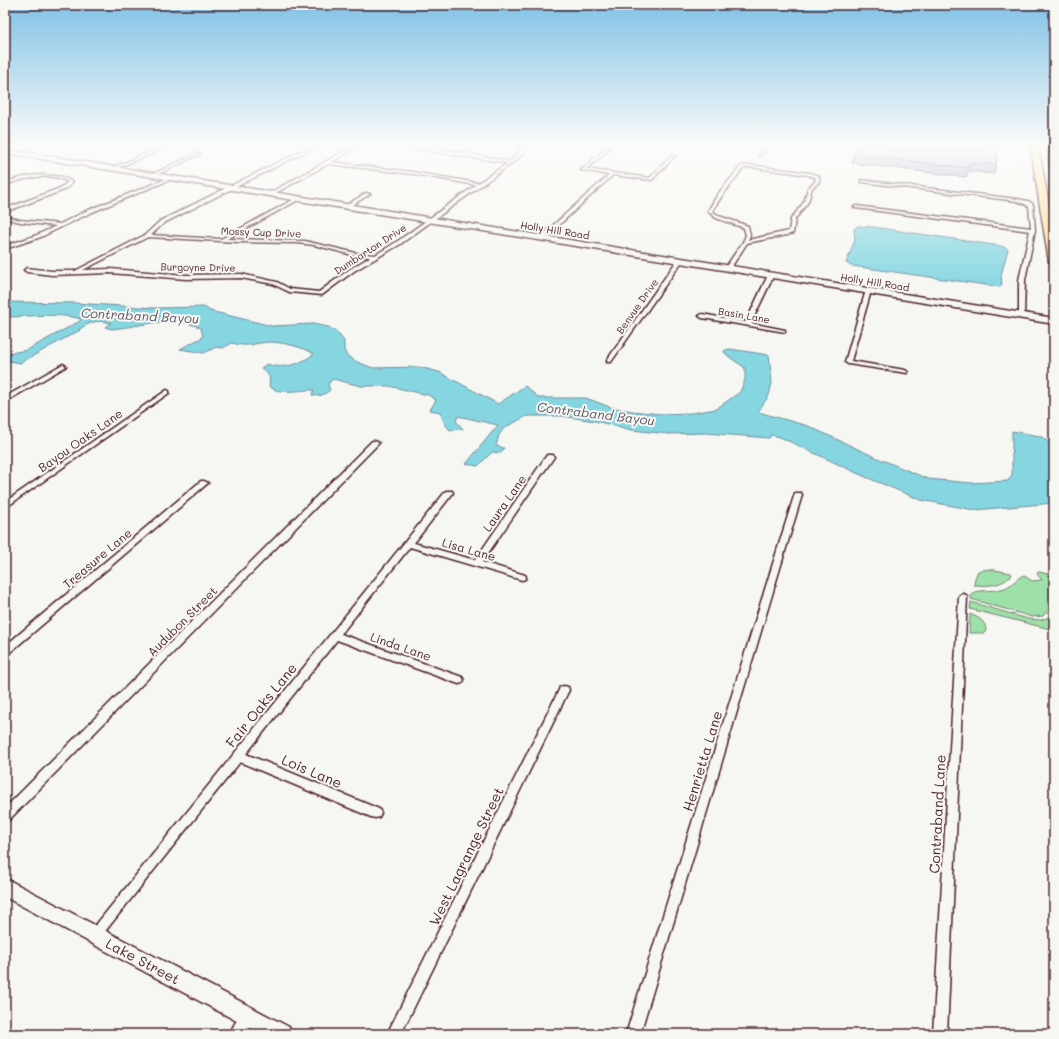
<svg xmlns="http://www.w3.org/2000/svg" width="1059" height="1039" viewBox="0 0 1059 1039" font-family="Mali,sans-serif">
<rect width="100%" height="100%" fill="#f6f6f2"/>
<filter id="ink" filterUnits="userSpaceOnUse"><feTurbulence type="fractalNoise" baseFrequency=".025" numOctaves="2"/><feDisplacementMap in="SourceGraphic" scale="8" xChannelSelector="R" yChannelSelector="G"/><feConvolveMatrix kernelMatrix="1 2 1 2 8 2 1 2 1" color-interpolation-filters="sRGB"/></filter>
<g filter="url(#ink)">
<path fill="#9ee0aa" stroke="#74806a" d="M 989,569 L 1011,573 L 1012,575 C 1002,586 988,586 974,585 L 975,578 L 978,571 Z
M 1038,572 L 1049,574 L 1054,581 L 1053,605 L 1043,616 L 1032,617 L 971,599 L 972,593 C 981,589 991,592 1001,589 C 1011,587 1015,580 1023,575 L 1032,581 L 1042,580 L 1037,574 Z
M 971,602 L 1028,619 L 1041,620 L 1052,616 L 1054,611 L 1054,630 L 970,609 Z
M 970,614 C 979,618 986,621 986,631 L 984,633 L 969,633 Z"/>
<path fill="#86d6e2" stroke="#6e8d99" d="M 858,226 L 873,227 L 1001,246 L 1008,249 L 1001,275 L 1002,285 L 1000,287 L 852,266 L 846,263 L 855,240 L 854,229 Z
M 5,302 L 74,303 L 155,308 L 204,307 L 210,311 L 272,326 L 313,324 L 328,327 L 336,331 L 344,341 L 344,350 L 347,356 L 357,362 L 373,368 L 419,367 L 439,372 L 498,404 L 525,386 L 539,398 L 586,398 L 610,407 L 632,411 L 661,414 L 692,413 L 716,409 L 740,392 L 745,380 L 745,368 C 738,362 730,359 724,352 L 725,350 L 730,349 L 769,355 L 772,383 L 769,395 L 758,412 L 808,426 L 875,457 L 928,479 L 971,483 L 1008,481 L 1012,475 L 1012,431 L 1040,436 L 1053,445 L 1052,464 L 1054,468 L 1054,503 L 974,510 L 921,500 L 861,475 L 780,437 L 771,435 L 769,438 L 706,433 L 669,434 L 632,430 L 595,421 L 562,416 L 527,416 L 504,428 L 499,435 L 496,446 L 504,448 L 501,453 L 492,452 L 478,466 L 466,464 L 498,425 L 458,416 L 456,421 L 463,429 L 450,430 L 445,424 L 440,412 L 430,410 L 436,400 L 428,395 L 389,386 L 361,386 L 333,379 L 328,384 L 330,390 C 324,395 319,397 312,395 L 314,390 C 300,389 280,396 269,386 C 271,377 268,373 261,368 L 267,364 C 284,370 300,364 314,354 C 304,347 282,342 269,342 C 252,343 250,348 232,343 L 223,348 L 216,347 L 204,353 L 180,349 L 203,337 L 201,328 C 172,314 141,327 111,329 L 105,327 L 111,323 C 96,319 91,322 78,330 L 80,330 L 20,363 L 5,360 L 5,354 L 27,350 L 80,321 L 81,319 C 57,312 29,317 5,317 Z"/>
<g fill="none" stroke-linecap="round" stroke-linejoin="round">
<g stroke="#4a1f2b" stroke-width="3">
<path id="street" d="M 168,144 L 174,144 L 115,169 L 112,168 Z
M 315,144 L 321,144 L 164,223 L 151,235 L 221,239 L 298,197 L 300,197 L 300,199 L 227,239 L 305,241 L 356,253 L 375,255 L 395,243 L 476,185 L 413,174 L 328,164 L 272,195 L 268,194 L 357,144 L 363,144 L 331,162 L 413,172 L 478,183 L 508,163 L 383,144 C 426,144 469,154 510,161 L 519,153 L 520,144 L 524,144 L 523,153 L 519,158 L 399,245 L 354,271 L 322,295 L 289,292 L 273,284 L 241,278 L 186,279 L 110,273 L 52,275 L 27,272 L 24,270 L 27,268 L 52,271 L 75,271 L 145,235 L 160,221 ZM 148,237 L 238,242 L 297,243 L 314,245 L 356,256 L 370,257 L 350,269 L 319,292 L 290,289 L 277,282 L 241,274 L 186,275 L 110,269 L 83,270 Z
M 765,144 L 769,144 L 761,156 L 759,156 Z
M 607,147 L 610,148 L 586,169 L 650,178 L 672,155 L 675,156 L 652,180 L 613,175 L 544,239 L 540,239 L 540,237 L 609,175 L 581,170 Z
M 15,151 L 16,153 L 5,156 L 5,154 Z
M 197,153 L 200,154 L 154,176 L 151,175 Z
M 749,165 L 810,173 L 819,176 L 819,182 L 812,188 L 808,202 L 795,219 L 793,233 L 787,235 L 747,243 L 730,269 L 728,270 L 725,268 L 743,242 L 746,235 L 744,228 L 716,218 L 708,211 L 718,194 L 741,166 ZM 749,167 L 809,175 L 816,178 L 815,182 L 808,188 L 804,202 L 791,219 L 789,231 L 748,240 L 750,235 L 748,226 L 719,216 L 712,211 L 722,196 L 743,168 Z
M 42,175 L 63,177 L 72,182 L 69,186 L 64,190 L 5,212 L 5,209 L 60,188 L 68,182 C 50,171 23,179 5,185 L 5,183 C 17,178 29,175 42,175 Z
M 171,177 L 174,178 L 90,213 L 41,237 L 5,249 L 5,246 L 37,235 L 56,226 L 20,222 L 5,218 L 5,216 L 20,220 L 60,224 L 86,211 Z
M 861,180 L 1017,199 L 1028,201 L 1033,204 L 1035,230 L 1025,280 L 1024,317 L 1019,316 L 1019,280 L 1030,231 L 856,208 L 854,207 L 856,206 L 1031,228 L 1029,206 L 1017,201 L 862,182 L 861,182 Z
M 366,193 L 370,194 L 349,207 L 345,206 Z
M 678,259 L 683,260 L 611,362 L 607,362 L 607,360 Z
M 771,273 L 774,275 L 751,323 L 785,330 L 785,332 L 702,318 L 699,316 L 702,314 L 746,322 L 768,275 Z
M 866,290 L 871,291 L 851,361 L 905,370 L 908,372 L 907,373 L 848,364 L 845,362 Z
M 63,364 L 66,366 L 65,367 L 5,402 L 5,397 Z
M 167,390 L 169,391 L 169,393 L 5,508 L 5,502 Z
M 372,441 L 375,441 L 379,443 L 9,820 L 5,821 L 5,808 Z
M 547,455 L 553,455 L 554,457 L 482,562 L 525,575 L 526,577 L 525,579 L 522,580 L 410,547 L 341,634 L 462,677 L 464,680 L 462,683 L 459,684 L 456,683 L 337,640 L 246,754 L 379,809 L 381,813 L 379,817 L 375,818 L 371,817 L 240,762 L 99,939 L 95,941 L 91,939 L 89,935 L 91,931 L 446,491 L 452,491 L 453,493 L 414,543 L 475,560 Z
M 201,481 L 204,481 L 208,483 L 8,654 L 5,655 L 5,646 Z
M 795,493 L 801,493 L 802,495 L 640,1034 L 626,1034 Z
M 963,594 L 966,595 L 967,597 L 947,1034 L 933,1034 L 959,597 L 960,595 Z
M 564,686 L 568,687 L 569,690 L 401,1034 L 387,1034 L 559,690 L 560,687 Z
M 247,1009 L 252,1011 L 254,1016 L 244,1034 L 229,1034 L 242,1011 Z"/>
</g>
<g stroke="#4a1f2b" stroke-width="3">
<path id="secondary" d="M 5,149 L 1054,318 L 1054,324 L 5,153 Z
M 5,878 L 289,1027 L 292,1034 L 261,1034 L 5,897 Z"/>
</g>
<g stroke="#4a1f2b" stroke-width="3">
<path id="highway" d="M 1030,144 L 1038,144 L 1054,234 L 1054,265 L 1049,262 Z
M 1045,144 L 1053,144 L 1054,167 L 1050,165 Z"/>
</g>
<use href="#street" fill="#f6f6f2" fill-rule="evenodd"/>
<use href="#secondary" fill="#f6f6f2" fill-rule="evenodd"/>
<use href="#highway" fill="#ffdd96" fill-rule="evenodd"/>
</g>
<path fill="#97a6ce" stroke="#4a1f2b" d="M 858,144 L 996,165 L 994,174 L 968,171 L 966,177 L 852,163 L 854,155 Z"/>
<path fill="#b0c1f0" stroke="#4a1f2b" d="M 858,144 L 975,144 L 997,147 L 996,165 L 969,163 L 969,168 L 854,155 Z"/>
</g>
<linearGradient id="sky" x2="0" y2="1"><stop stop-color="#81c2e6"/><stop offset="0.5" stop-color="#fbfbf9"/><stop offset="1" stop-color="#fbfbf9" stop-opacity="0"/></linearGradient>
<rect width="1059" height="290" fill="url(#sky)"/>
<g text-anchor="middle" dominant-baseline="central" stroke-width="4" stroke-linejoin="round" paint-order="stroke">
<g font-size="10" fill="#4a1f2b" stroke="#f6f6f2">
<text transform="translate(555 230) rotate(9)">Holly Hill Road</text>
<text transform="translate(261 232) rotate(2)">Mossy Cup Drive</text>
<text transform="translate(370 249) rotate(-33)">Dumbarton Drive</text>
<text transform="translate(198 267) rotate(1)">Burgoyne Drive</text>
<text transform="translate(875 282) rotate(9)">Holly Hill Road</text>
<text transform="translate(637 306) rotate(-55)">Benvue Drive</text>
<text transform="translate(744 315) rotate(10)">Basin Lane</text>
</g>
<g font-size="12" fill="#4a1f2b" stroke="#f6f6f2">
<text transform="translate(80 440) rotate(-35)">Bayou Oaks Lane</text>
<text transform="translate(504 503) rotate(-55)">Laura Lane</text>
<text transform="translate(469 549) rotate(16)">Lisa Lane</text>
<text transform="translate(97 558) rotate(-40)">Treasure Lane</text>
<text transform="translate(182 621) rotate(-45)">Audubon Street</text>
<text transform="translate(401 646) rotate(19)">Linda Lane</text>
</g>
<g font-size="13" font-style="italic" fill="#5c5662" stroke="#f6f6f2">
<text transform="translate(140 315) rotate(3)">Contraband Bayou</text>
<text transform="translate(596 413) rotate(7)">Contraband Bayou</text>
</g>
<g font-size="14" fill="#4a1f2b" stroke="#f6f6f2">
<text transform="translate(261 705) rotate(-51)">Fair Oaks Lane</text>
<text transform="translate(702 761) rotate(-73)">Henrietta Lane</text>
<text transform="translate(312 771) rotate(23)">Lois Lane</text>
<text transform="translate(937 814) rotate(-87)">Contraband Lane</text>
<text transform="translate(466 856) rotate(-64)">West Lagrange Street</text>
<text transform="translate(143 961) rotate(28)">Lake Street</text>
</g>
</g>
<rect width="1059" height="1039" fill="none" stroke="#f6f6f2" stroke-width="20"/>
<rect x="10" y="10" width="1039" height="1019" fill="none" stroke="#4a1f2b" stroke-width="1.5" filter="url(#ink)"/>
</svg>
